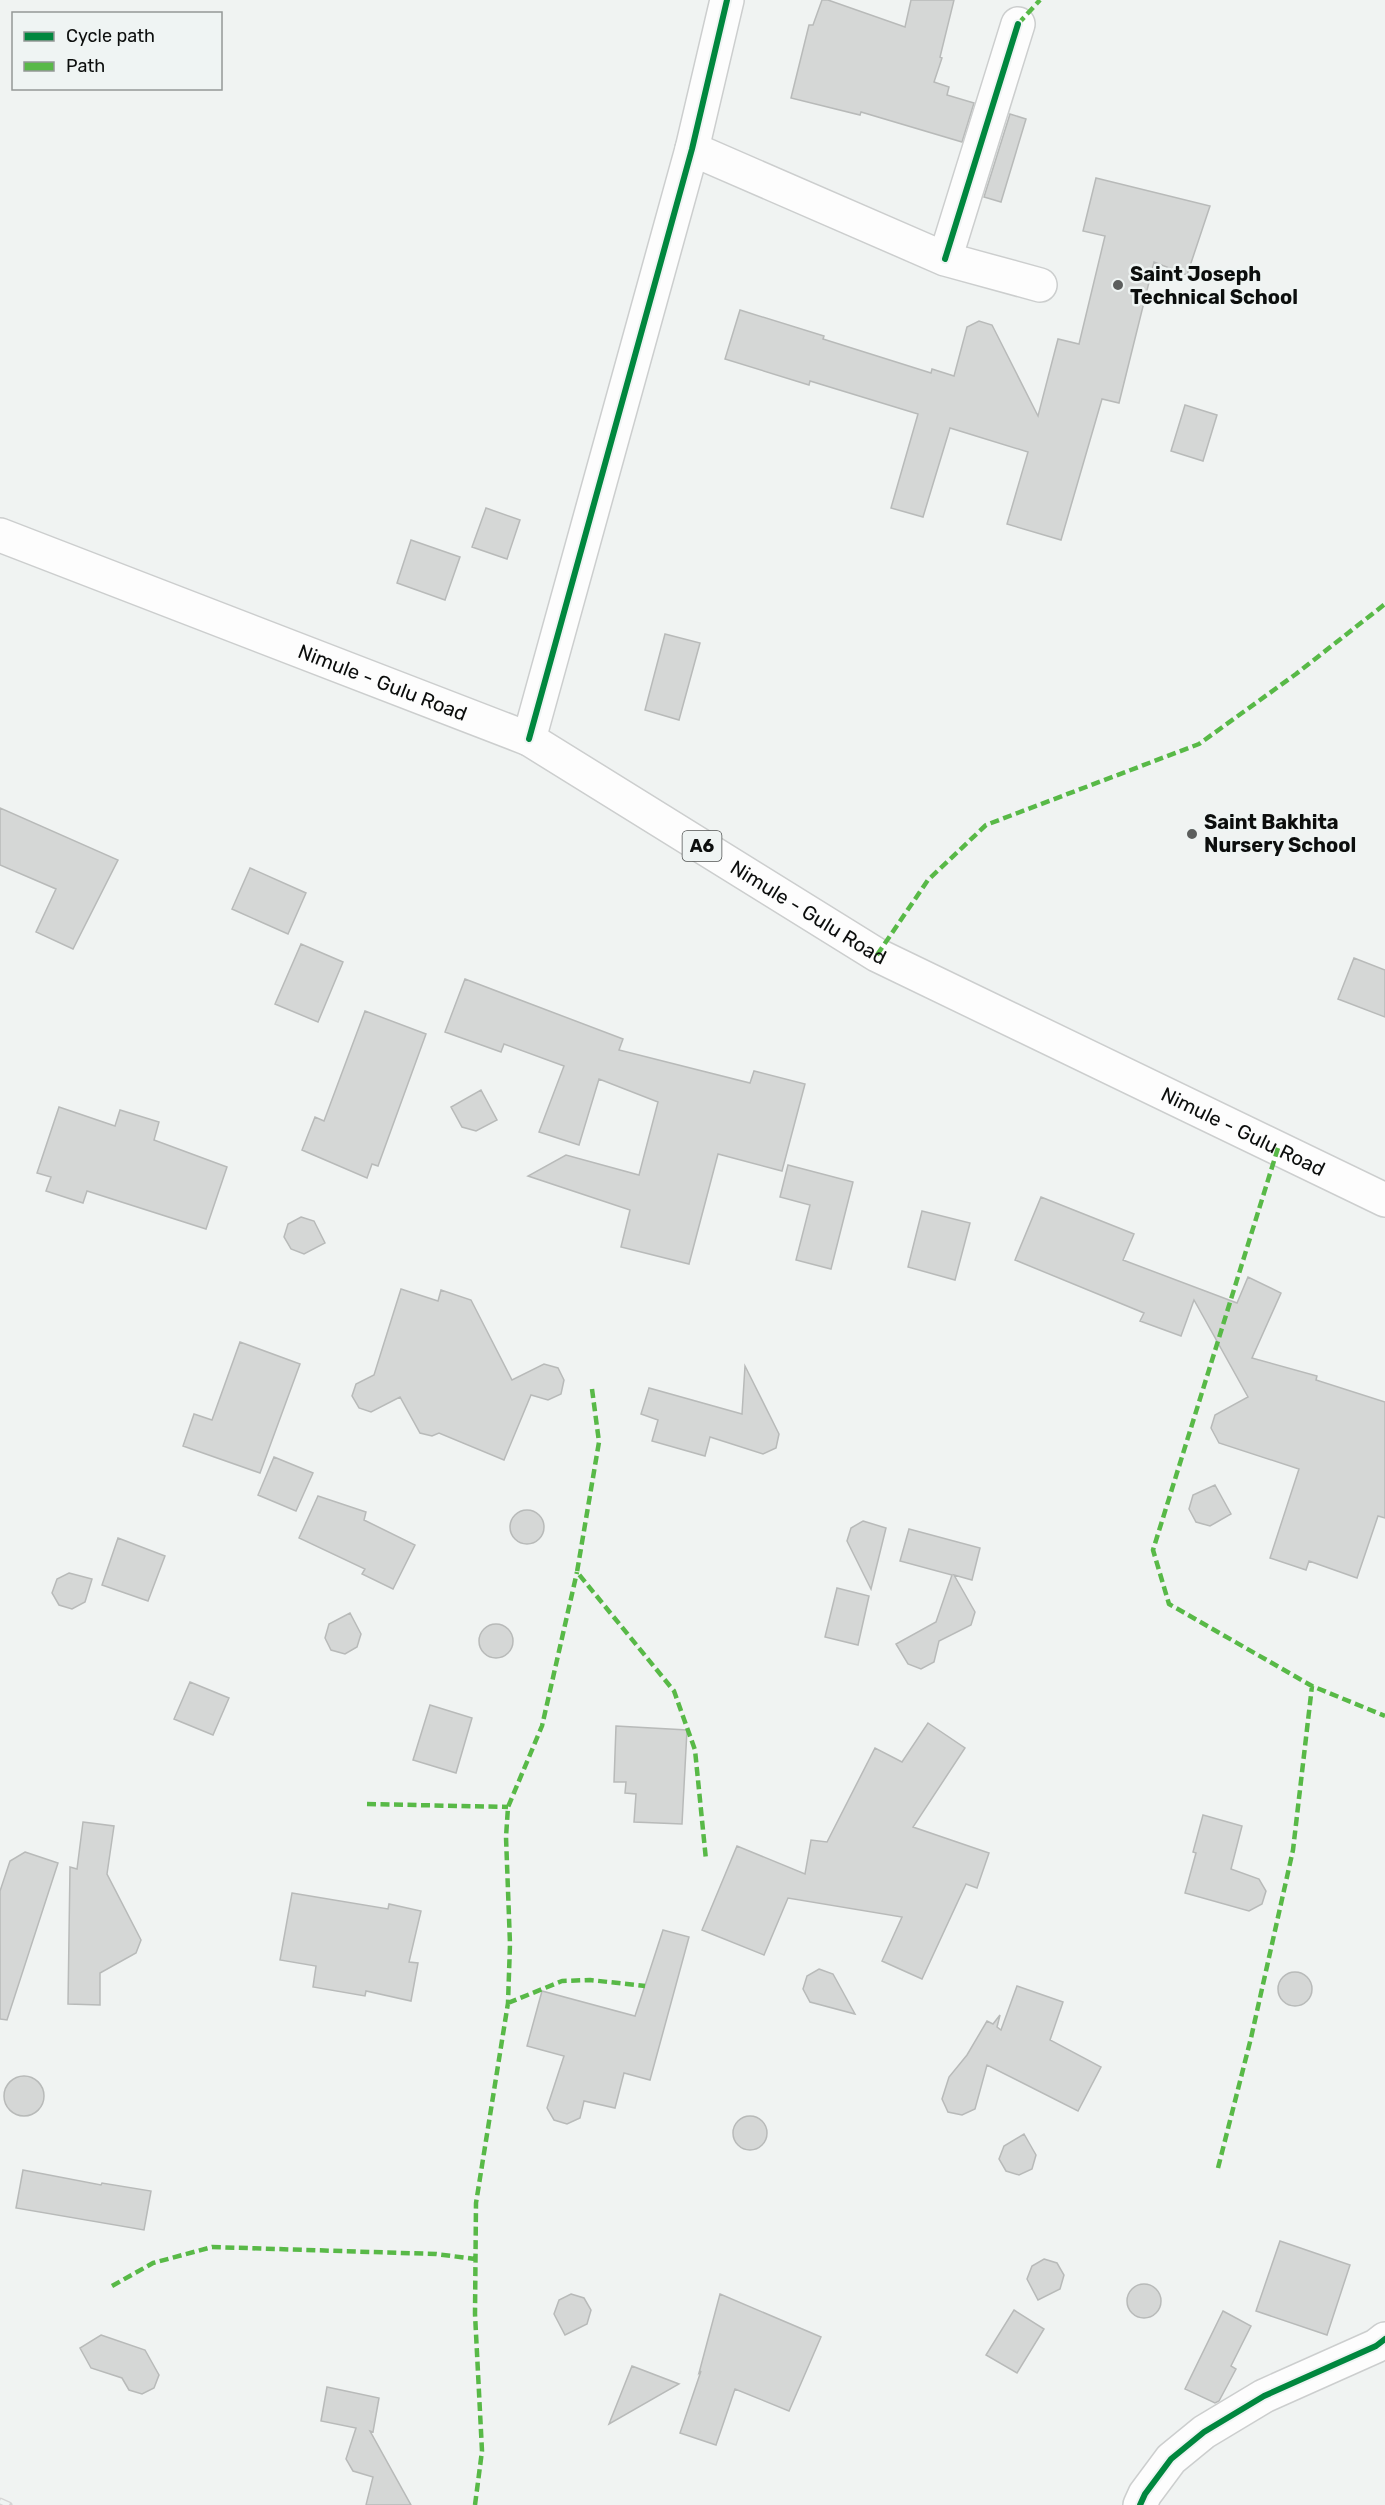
<svg xmlns="http://www.w3.org/2000/svg" width="1385" height="2505" viewBox="0 0 1385 2505" font-family="Rubik,sans-serif">
<rect width="100%" height="100%" fill="#f0f3f2"/>
<path fill="#d5d7d6" stroke="#b8bab9" stroke-width="1.5" d="M 822,0 L 828,0 L 905,27 L 911,0 L 954,0 L 940,57 L 942,58 L 934,82 L 949,87 L 947,95 L 974,103 L 962,142 L 861,112 L 860,115 L 791,98 L 809,25 L 813,25 Z
M 1010,114 L 1026,119 L 1001,202 L 984,197 Z
M 1096,178 L 1210,206 L 1187,275 L 1154,262 L 1119,403 L 1102,399 L 1061,540 L 1007,524 L 1028,452 L 950,428 L 923,517 L 891,508 L 918,414 L 810,381 L 809,385 L 725,359 L 740,310 L 824,336 L 823,339 L 931,373 L 932,369 L 954,376 L 967,327 L 979,321 L 992,325 L 1038,416 L 1058,339 L 1079,344 L 1105,236 L 1083,231 Z
M 1185,405 L 1217,415 L 1203,461 L 1171,451 Z
M 486,508 L 520,520 L 507,559 L 472,547 Z
M 411,540 L 460,557 L 445,600 L 397,583 Z
M 665,634 L 700,643 L 679,720 L 645,710 Z
M 0,808 L 118,860 L 73,949 L 36,932 L 56,889 L 0,865 Z
M 250,868 L 306,893 L 288,934 L 232,909 Z
M 301,944 L 343,962 L 318,1022 L 275,1004 Z
M 1354,958 L 1385,970 L 1385,1017 L 1338,999 Z
M 465,979 L 623,1039 L 619,1050 L 750,1083 L 754,1071 L 805,1084 L 782,1171 L 718,1154 L 689,1264 L 621,1247 L 630,1210 L 528,1176 L 566,1155 L 639,1175 L 658,1102 L 599,1079 L 579,1145 L 539,1132 L 564,1066 L 504,1044 L 501,1052 L 445,1032 Z
M 365,1011 L 426,1034 L 378,1166 L 372,1164 L 367,1178 L 302,1150 L 315,1117 L 324,1121 Z
M 481,1090 L 497,1120 L 476,1131 L 462,1127 L 451,1107 Z
M 59,1107 L 115,1126 L 120,1110 L 159,1122 L 154,1140 L 227,1167 L 206,1229 L 87,1191 L 83,1203 L 46,1191 L 51,1177 L 37,1173 Z
M 788,1165 L 853,1182 L 831,1269 L 796,1260 L 810,1205 L 780,1197 Z
M 1041,1197 L 1134,1234 L 1123,1260 L 1237,1303 L 1248,1277 L 1281,1293 L 1252,1358 L 1317,1376 L 1316,1380 L 1385,1402 L 1385,1518 L 1378,1516 L 1357,1578 L 1309,1561 L 1306,1570 L 1270,1558 L 1299,1469 L 1219,1443 L 1211,1428 L 1215,1415 L 1248,1397 L 1194,1300 L 1181,1336 L 1140,1321 L 1144,1313 L 1015,1260 Z
M 922,1211 L 970,1223 L 955,1280 L 908,1267 Z
M 301,1217 L 314,1221 L 325,1243 L 304,1254 L 291,1249 L 284,1237 L 288,1224 Z
M 401,1289 L 438,1301 L 441,1290 L 471,1300 L 512,1380 L 544,1364 L 558,1368 L 564,1380 L 561,1394 L 548,1400 L 531,1395 L 504,1460 L 439,1433 L 432,1436 L 420,1433 L 400,1397 L 371,1412 L 359,1408 L 352,1396 L 356,1384 L 374,1375 Z
M 240,1342 L 300,1364 L 260,1473 L 183,1446 L 194,1414 L 212,1420 Z
M 745,1366 L 779,1434 L 776,1448 L 763,1454 L 710,1437 L 705,1456 L 652,1441 L 658,1420 L 641,1414 L 649,1388 L 742,1414 Z
M 274,1457 L 313,1473 L 296,1511 L 258,1495 Z
M 1215,1485 L 1231,1514 L 1210,1526 L 1196,1522 L 1189,1509 L 1193,1495 Z
M 318,1496 L 366,1512 L 364,1520 L 415,1545 L 393,1589 L 362,1574 L 365,1569 L 299,1538 Z
M510 1527a17 17 0 1 1 34 0a17 17 0 1 1-34 0Z
M 863,1521 L 886,1528 L 871,1589 L 847,1541 L 851,1528 Z
M 909,1529 L 980,1548 L 972,1580 L 954,1575 L 975,1612 L 971,1625 L 939,1641 L 934,1662 L 921,1669 L 908,1664 L 896,1644 L 936,1622 L 952,1575 L 900,1561 Z
M 118,1538 L 165,1556 L 148,1601 L 102,1585 Z
M 69,1573 L 92,1579 L 85,1602 L 72,1609 L 59,1605 L 52,1593 L 57,1579 Z
M 837,1588 L 869,1596 L 858,1645 L 825,1637 Z
M 350,1613 L 361,1634 L 357,1647 L 345,1654 L 331,1650 L 325,1638 L 329,1624 Z
M479 1641a17 17 0 1 1 34 0a17 17 0 1 1-34 0Z
M 190,1682 L 229,1698 L 213,1735 L 174,1719 Z
M 430,1705 L 472,1718 L 456,1773 L 413,1760 Z
M 928,1723 L 965,1748 L 913,1827 L 989,1853 L 977,1888 L 966,1884 L 922,1979 L 882,1961 L 902,1917 L 788,1898 L 764,1955 L 702,1930 L 737,1846 L 805,1874 L 811,1840 L 827,1842 L 875,1748 L 902,1762 Z
M 616,1726 L 687,1730 L 682,1824 L 634,1822 L 636,1794 L 625,1793 L 626,1782 L 614,1782 Z
M 1203,1815 L 1242,1826 L 1231,1869 L 1259,1879 L 1266,1891 L 1262,1904 L 1249,1911 L 1185,1893 L 1196,1853 L 1193,1852 Z
M 83,1822 L 114,1826 L 107,1874 L 141,1940 L 136,1953 L 100,1973 L 100,2005 L 68,2004 L 70,1867 L 77,1869 Z
M 25,1852 L 58,1863 L 7,2020 L 0,2019 L 0,1891 L 10,1861 Z
M 292,1893 L 388,1909 L 389,1904 L 421,1911 L 409,1962 L 418,1963 L 411,2001 L 366,1991 L 365,1996 L 313,1987 L 316,1966 L 280,1960 Z
M 663,1930 L 689,1937 L 650,2080 L 624,2073 L 615,2108 L 584,2101 L 580,2118 L 567,2124 L 554,2120 L 547,2108 L 564,2056 L 527,2046 L 542,1991 L 635,2016 Z
M 819,1969 L 833,1974 L 855,2014 L 810,2002 L 803,1989 L 807,1976 Z
M1278 1989a17 17 0 1 1 34 0a17 17 0 1 1-34 0Z
M 1017,1986 L 1063,2002 L 1050,2040 L 1101,2067 L 1078,2111 L 987,2065 L 975,2109 L 962,2115 L 948,2112 L 942,2099 L 949,2077 L 967,2055 L 987,2021 L 993,2024 L 1000,2015 L 997,2027 L 1001,2030 Z
M4 2096a20 20 0 1 1 40 0a20 20 0 1 1-40 0Z
M733 2133a17 17 0 1 1 34 0a17 17 0 1 1-34 0Z
M 1024,2134 L 1036,2155 L 1032,2169 L 1019,2175 L 1006,2171 L 999,2159 L 1004,2146 Z
M 23,2170 L 101,2185 L 102,2183 L 151,2191 L 144,2230 L 16,2208 Z
M 1280,2241 L 1350,2265 L 1327,2335 L 1256,2311 Z
M 1044,2259 L 1057,2263 L 1064,2275 L 1060,2289 L 1038,2300 L 1027,2279 L 1032,2266 Z
M1127 2301a17 17 0 1 1 34 0a17 17 0 1 1-34 0Z
M 571,2294 L 584,2298 L 591,2310 L 587,2324 L 565,2335 L 554,2314 L 559,2300 Z
M 720,2294 L 821,2337 L 789,2411 L 735,2389 L 716,2445 L 680,2433 L 701,2371 L 699,2373 Z
M 1014,2310 L 1044,2329 L 1017,2373 L 986,2355 Z
M 1223,2311 L 1251,2326 L 1231,2366 L 1236,2369 L 1219,2401 L 1215,2403 L 1185,2389 Z
M 101,2335 L 145,2350 L 159,2375 L 154,2388 L 142,2394 L 129,2390 L 122,2378 L 91,2368 L 80,2348 Z
M 632,2366 L 679,2384 L 609,2424 Z
M 327,2387 L 379,2398 L 373,2432 L 370,2431 L 411,2505 L 366,2505 L 373,2477 L 353,2471 L 346,2459 L 356,2428 L 321,2421 Z"/>
<g fill="none" stroke-linecap="round" stroke-linejoin="round">
<g stroke="#cccece" stroke-width="36">
<path id="street" d="M 692,149 L 945,259 L 1040,285
M 945,259 L 1018,24
M 1140,2505 L 1145,2494 L 1171,2459 L 1204,2432 L 1264,2396 L 1376,2346 L 1385,2339"/>
</g>
<g stroke="#cccece" stroke-width="36">
<path id="secondary" d="M 529,739 L 692,149 L 727,0"/>
</g>
<g stroke="#cccece" stroke-width="36">
<g id="primary">
<path id="s1" d="M 0,535 L 529,739 L 877,955 L 1385,1200"/>
</g>
</g>
<use href="#street" stroke="#fdfdfd" stroke-width="33"/>
<use href="#secondary" stroke="#fdfdfd" stroke-width="33"/>
<use href="#primary" stroke="#fdfdfd" stroke-width="33"/>
<g stroke="#d5d5d5" stroke-width="7">
<path id="rail" d="M 0,2501 L 9,2505"/>
</g>
<use href="#rail" stroke="#eff4f3" stroke-width="4.5" stroke-dasharray="14" stroke-linecap="butt"/>
<path stroke="#58b947" stroke-width="4.5" stroke-dasharray="9 4.5" stroke-linecap="butt" d="M 1018,24 L 1040,0
M 877,955 L 928,880 L 986,825 L 1199,744 L 1296,674 L 1385,604
M 1278,1148 L 1153,1550 L 1169,1604 L 1312,1686 L 1385,1716
M 592,1389 L 599,1442 L 577,1572 L 674,1691 L 695,1750 L 706,1860
M 367,1804 L 508,1807
M 508,2003 L 562,1981 L 590,1980 L 645,1986
M 1218,2168 L 1251,2038 L 1293,1850 L 1312,1686
M 112,2286 L 153,2263 L 212,2247 L 436,2254 L 475,2259
M 475,2505 L 482,2451 L 475,2314 L 476,2203 L 508,2003 L 510,1944 L 506,1837 L 508,1807 L 542,1726 L 577,1572"/>
<g stroke="#eff4f3" stroke-width="10">
<path id="cycleway" d="M 945,259 L 1018,24
M 529,739 L 692,149 L 727,0
M 1140,2505 L 1145,2494 L 1171,2459 L 1204,2432 L 1264,2396 L 1376,2346 L 1385,2339"/>
</g>
<use href="#cycleway" stroke="#00873e" stroke-width="6"/>
</g>
<g fill="#5c5e5d" stroke="#eff4f3" stroke-width="2">
<circle cx="1118" cy="285" r="6"/>
<circle cx="1192" cy="834" r="6"/>
</g>
<g text-anchor="middle" dominant-baseline="central" stroke-width="5" stroke-linejoin="round" paint-order="stroke">
<rect fill="#eff4f3" stroke="#505352" stroke-width="1.5" x="682.5" y="831" width="39" height="30" rx="4.5"/>
<g font-size="18" font-weight="bold" fill="#0c0e0d">
<text x="702" y="846">A6</text>
</g>
<g font-size="20" font-weight="bold" fill="#0c0e0d" stroke="#eff4f3" text-anchor="start">
<text x="1130" y="274">Saint Joseph<tspan x="1130" dy="23">Technical School</tspan></text>
<text x="1204" y="822">Saint Bakhita<tspan x="1204" dy="23">Nursery School</tspan></text>
</g>
<g font-size="20" fill="#0c0e0d" stroke="#eff4f3">
<text stroke="none"><textPath href="#s1" startOffset="410">Nimule - Gulu Road</textPath></text>
<text stroke="none"><textPath href="#s1" startOffset="896">Nimule - Gulu Road</textPath></text>
<text stroke="none"><textPath href="#s1" startOffset="1383">Nimule - Gulu Road</textPath></text>
</g>
</g>
<rect x="12" y="12" width="210" height="78" fill="#eff4f3" stroke="#949897" stroke-width="1.5"/>
<rect x="24" y="32" width="30" height="9" fill="#00873e" stroke="#949897" stroke-width="1.5"/>
<text x="66" y="42" font-size="18" fill="#0c0e0d">Cycle path</text>
<rect x="24" y="62" width="30" height="9" fill="#58b947" stroke="#949897" stroke-width="1.5"/>
<text x="66" y="72" font-size="18" fill="#0c0e0d">Path</text>
</svg>
